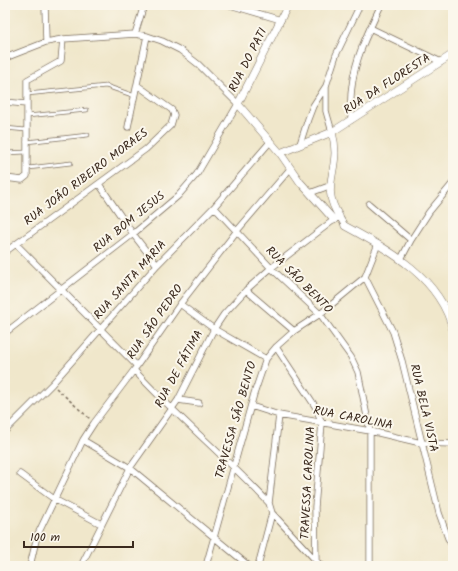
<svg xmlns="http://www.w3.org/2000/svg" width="458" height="571" viewBox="0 0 458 571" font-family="Kalam,sans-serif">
<rect width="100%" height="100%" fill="#fbf7ec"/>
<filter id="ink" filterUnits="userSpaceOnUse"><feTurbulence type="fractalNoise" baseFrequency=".025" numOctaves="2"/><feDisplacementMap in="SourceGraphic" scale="8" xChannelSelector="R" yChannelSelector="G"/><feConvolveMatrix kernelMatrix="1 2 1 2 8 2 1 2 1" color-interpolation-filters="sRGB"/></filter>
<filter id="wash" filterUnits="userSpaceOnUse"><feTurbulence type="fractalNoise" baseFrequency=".012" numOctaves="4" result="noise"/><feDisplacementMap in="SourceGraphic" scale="16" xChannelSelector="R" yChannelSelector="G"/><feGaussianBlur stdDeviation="0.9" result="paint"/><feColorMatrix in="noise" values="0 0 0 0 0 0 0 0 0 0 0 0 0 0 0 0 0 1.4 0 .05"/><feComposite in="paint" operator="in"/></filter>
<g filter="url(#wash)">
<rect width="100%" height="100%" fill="#f0e7cb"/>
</g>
<g filter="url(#ink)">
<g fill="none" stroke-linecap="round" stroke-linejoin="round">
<g stroke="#7a6c5b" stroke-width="4.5">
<path id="service" d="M 27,94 L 106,86 L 135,96
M 27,116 L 87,110
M 5,128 L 26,130
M 26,142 L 88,135
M 5,153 L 27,152
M 28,168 L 71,163"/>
</g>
<g stroke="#7a6c5b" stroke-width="7">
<path id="minor" d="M 45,5 L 46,42
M 230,5 L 281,20
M 5,6 L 5,5
M 370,28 L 441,62
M 135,34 L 144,5
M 5,58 L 46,42 L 63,39 L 135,34 L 147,36 L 162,41 L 180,50 L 198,64 L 238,104 L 197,174 L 178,196 L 133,234 L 5,333
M 326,87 L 326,111 L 332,132
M 5,102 L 26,104
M 351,120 C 351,109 350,97 352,86 C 355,58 369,30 381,5
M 128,127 L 147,36
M 300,144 L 308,119 L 313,106 L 326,86 L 336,55 L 360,5
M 5,178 L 22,180 L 27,176 L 27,80 L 61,61 L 63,39
M 99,184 L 133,234 L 157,265
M 310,193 L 329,186
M 369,204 L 411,240 L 401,259
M 214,207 L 271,268 L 320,314 L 351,357 L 358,372 L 370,431 L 370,566
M 411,240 L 429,212 L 453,183
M 16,244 L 137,366
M 5,252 L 146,149 L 171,125 L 174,115 L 172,110 L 137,85
M 365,277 L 393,332 L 402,361 L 439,513 L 448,538 L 453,547
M 365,277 L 378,244
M 246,290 L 294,331
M 180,304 L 214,329 L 266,359
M 276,347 L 315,406 L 322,423 L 315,507 L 316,562
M 134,370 C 177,417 226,457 269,503
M 178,400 L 199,403
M 251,406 L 279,415 L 370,431 L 421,443 L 453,444
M 5,431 L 52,384 L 157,265 L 214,207 L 270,142
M 83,440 L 130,468 L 249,566
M 20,474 L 54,499 L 101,524
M 272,513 L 321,566
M 30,566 L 37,536 L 83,440 L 94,423 L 134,370 L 180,304 L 236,232 L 290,169
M 81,566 L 130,468 L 178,400 L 214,329 L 224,314 L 246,290 L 271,268 L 339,216 L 345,226
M 206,566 L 254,394 L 266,359 L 276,347 L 294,331 L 320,314 L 365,277
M 258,566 L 272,513 L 269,503 L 279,415"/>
</g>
<g stroke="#7a6c5b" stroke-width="8">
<path id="tertiary" d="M 288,5 L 238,104 L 280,153 L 300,182 L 334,220
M 332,132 C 334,139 335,146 335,153 C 334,179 323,191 339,216
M 280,153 L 332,132 L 453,54
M 345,226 C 389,250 440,277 453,330"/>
</g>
<path stroke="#7a6c5b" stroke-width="1.5" stroke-dasharray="3 3" stroke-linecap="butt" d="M 56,388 L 90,419"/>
<use href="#service" stroke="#fff" stroke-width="3"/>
<use href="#minor" stroke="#fff" stroke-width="5.5"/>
<use href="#tertiary" stroke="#fff" stroke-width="7"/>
</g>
</g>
<g text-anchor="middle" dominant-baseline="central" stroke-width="4" stroke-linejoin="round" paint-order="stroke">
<g font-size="12" fill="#3b2a1e" stroke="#fbf7ec">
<text transform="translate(248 60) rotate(-63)">RUA DO PATI</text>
<text transform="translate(387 84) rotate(-33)">RUA DA FLORESTA</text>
<text transform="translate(86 177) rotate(-37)">RUA JOÃO RIBEIRO MORAES</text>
<text transform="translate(129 222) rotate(-39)">RUA BOM JESUS</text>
<text transform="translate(130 280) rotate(-48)">RUA SANTA MARIA</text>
<text transform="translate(299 280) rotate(45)">RUA SÃO BENTO</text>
<text transform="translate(155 322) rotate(-55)">RUA SÃO PEDRO</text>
<text transform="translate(179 369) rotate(-61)">RUA DE FÁTIMA</text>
<text transform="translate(424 408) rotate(77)">RUA BELA VISTA</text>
<text transform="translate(353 418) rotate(11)">RUA CAROLINA</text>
<text transform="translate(236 420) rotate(-74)">TRAVESSA SÃO BENTO</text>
<text transform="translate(308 483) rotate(-87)">TRAVESSA CAROLINA</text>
</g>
</g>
<rect width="458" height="571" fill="none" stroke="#fbf7ec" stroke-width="20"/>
<path d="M24 541v6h109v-6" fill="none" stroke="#3b2a1e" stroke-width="2"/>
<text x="30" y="541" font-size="12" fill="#3b2a1e" stroke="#fbf7ec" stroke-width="3" paint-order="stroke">100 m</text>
</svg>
